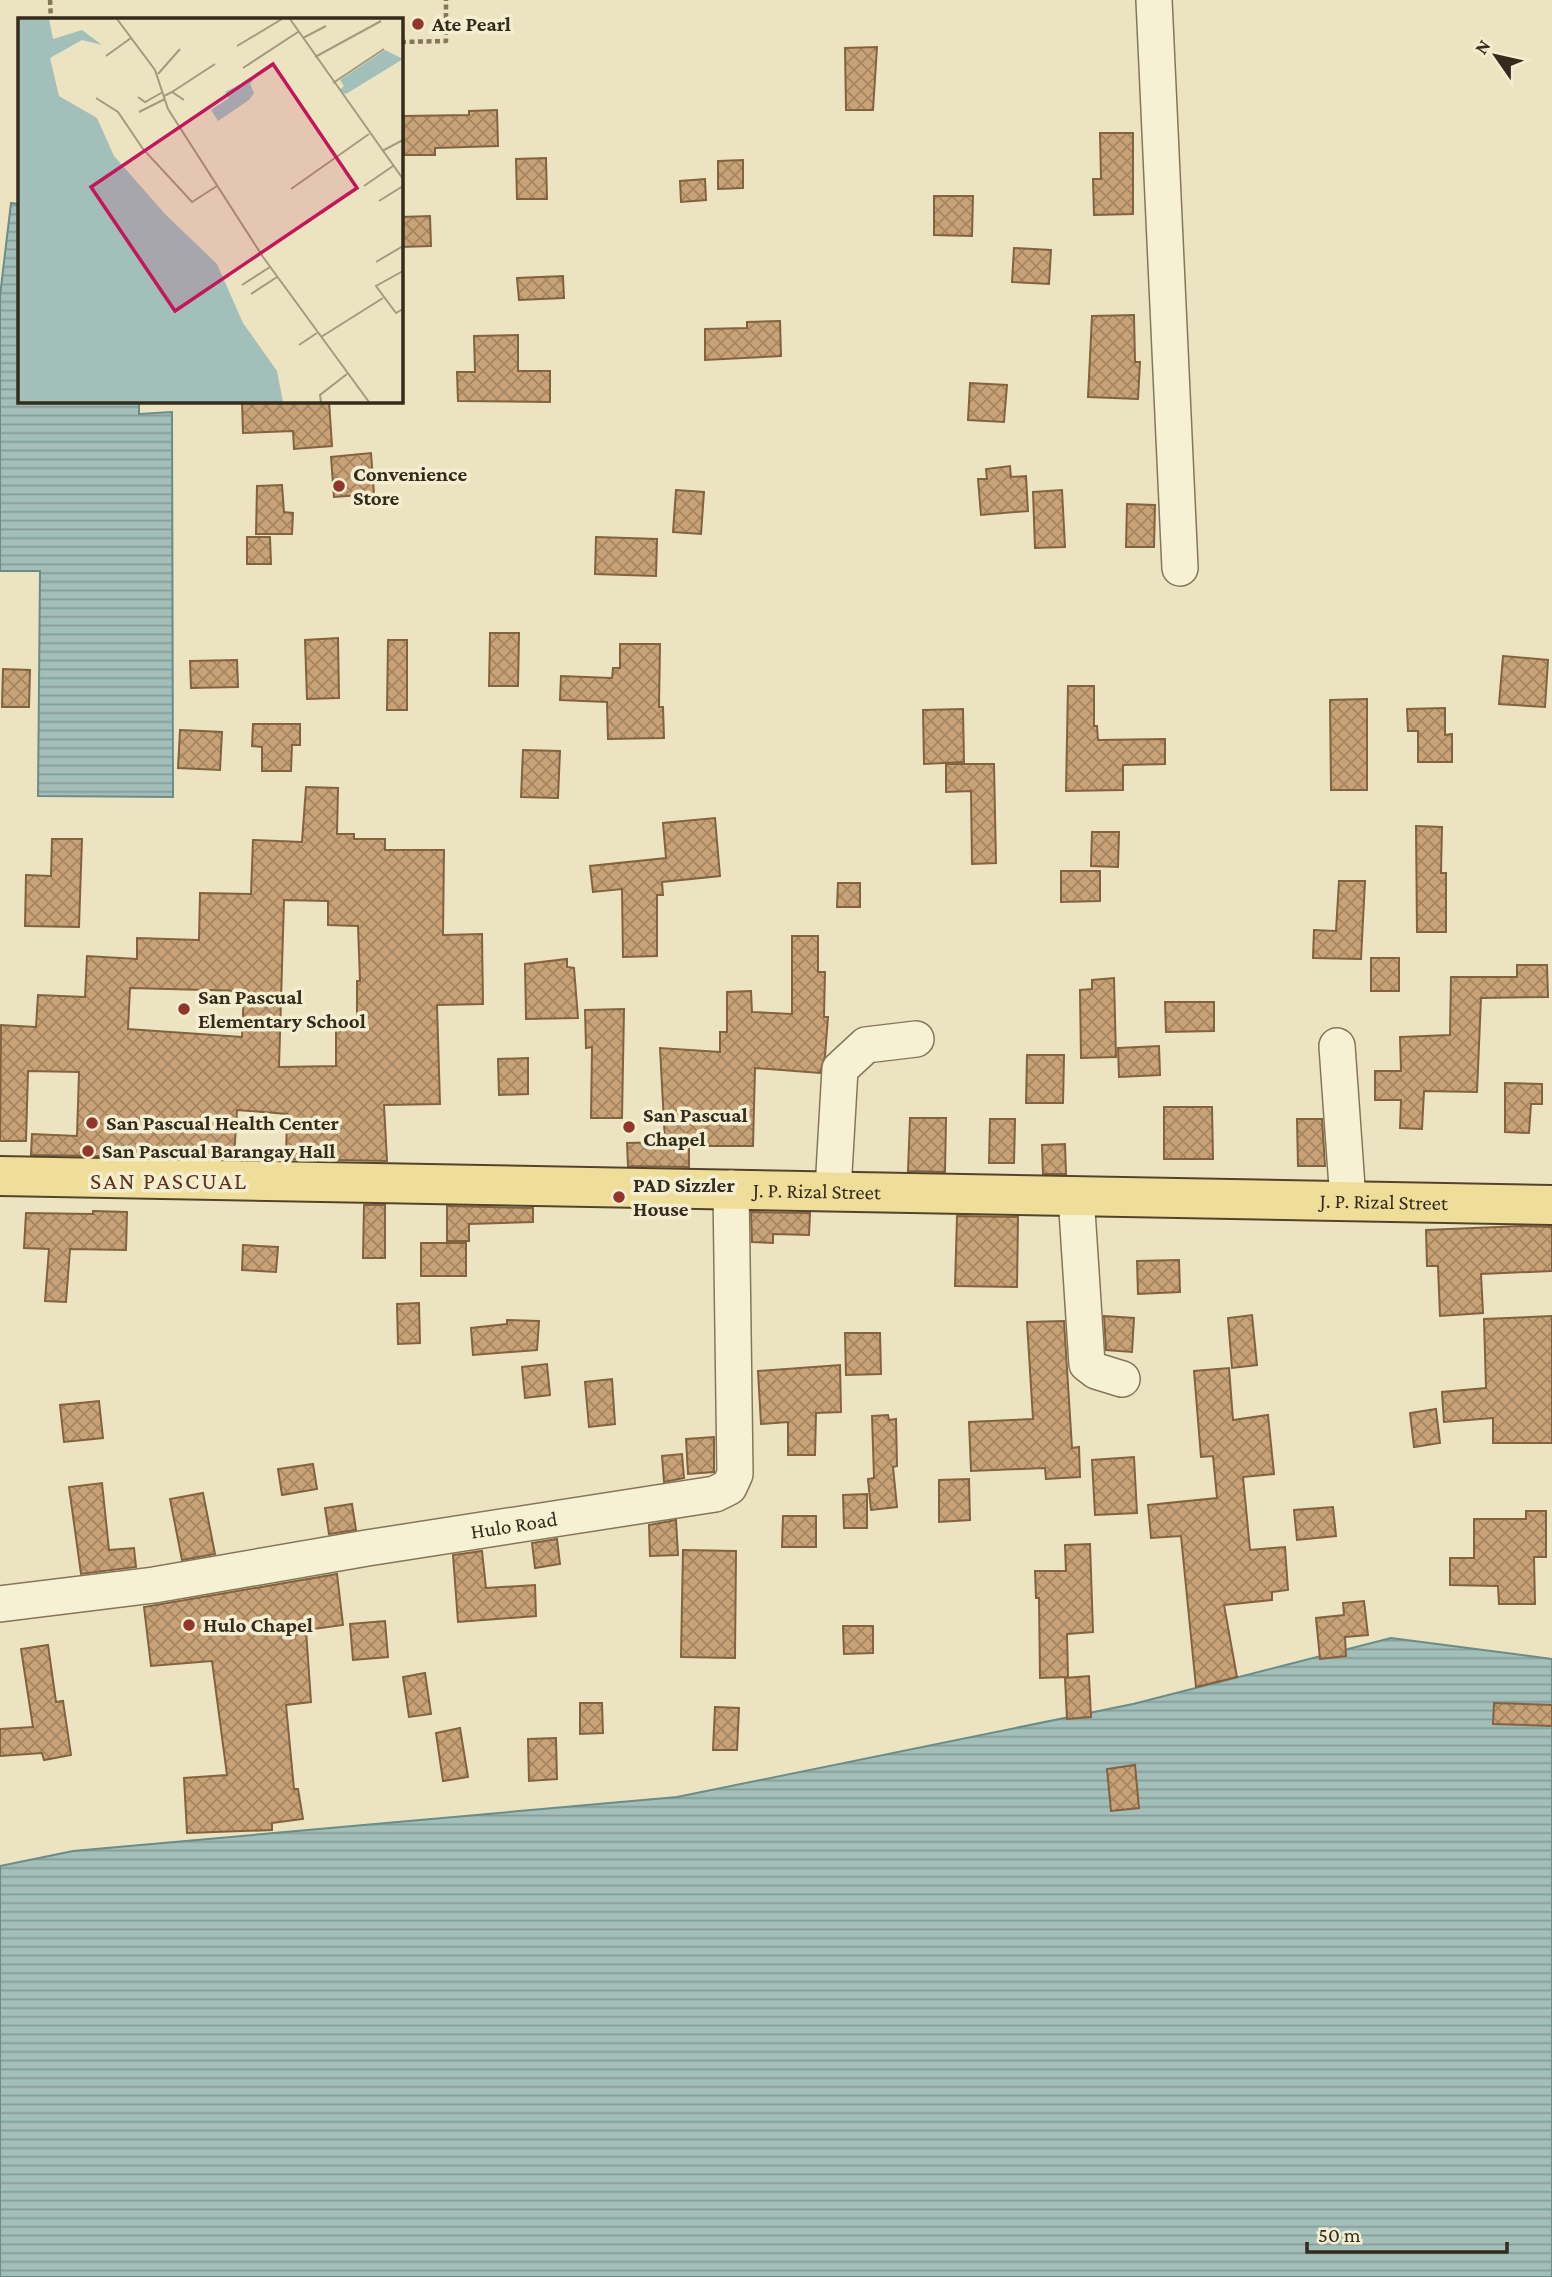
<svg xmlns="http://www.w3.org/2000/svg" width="1552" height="2277" viewBox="0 0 1552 2277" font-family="'Crimson Pro',serif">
<defs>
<pattern id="water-rules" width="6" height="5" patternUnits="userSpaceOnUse" patternTransform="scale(1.75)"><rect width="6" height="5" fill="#a3bfba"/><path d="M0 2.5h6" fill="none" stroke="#869b97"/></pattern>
<pattern id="building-cross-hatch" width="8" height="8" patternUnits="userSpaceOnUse" patternTransform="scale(1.75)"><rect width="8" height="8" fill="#c9a377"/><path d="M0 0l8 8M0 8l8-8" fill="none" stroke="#a48561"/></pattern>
</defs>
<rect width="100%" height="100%" fill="#ece4c1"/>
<path fill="url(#water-rules)" stroke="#6b8c88" stroke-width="2" d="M 11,203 L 19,204 L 19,401 L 139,401 L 139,414 L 172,412 L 173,797 L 38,796 L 40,571 L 0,571 L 0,296 Z
M 1391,1638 L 1552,1659 L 1552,2277 L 0,2277 L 0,1866 L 73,1851 L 677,1797 L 1133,1704 Z"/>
<path fill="url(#building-cross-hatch)" stroke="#836240" stroke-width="2" fill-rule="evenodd" d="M 877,47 L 873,110 L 846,110 L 845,48 Z
M 497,110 L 498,146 L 435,148 L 435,155 L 404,155 L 404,116 L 469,115 L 469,111 Z
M 1100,133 L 1133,133 L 1133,214 L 1094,215 L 1093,179 L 1101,179 Z
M 546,158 L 547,199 L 517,199 L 516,159 Z
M 743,160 L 743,188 L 718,189 L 718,161 Z
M 705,179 L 706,200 L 681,202 L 680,181 Z
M 934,196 L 973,196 L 972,236 L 934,235 Z
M 430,216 L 431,246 L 401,247 L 401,217 Z
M 1014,248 L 1051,250 L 1049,284 L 1012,282 Z
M 563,276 L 564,298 L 519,300 L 517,278 Z
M 1134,315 L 1135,362 L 1140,362 L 1138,399 L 1088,397 L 1092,316 Z
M 780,321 L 781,356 L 705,360 L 705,329 L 747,328 L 747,322 Z
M 518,335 L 518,371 L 550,371 L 550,402 L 458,401 L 457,372 L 475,372 L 474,336 Z
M 970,383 L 1007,385 L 1004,422 L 968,420 Z
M 242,401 L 329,401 L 332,446 L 294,449 L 293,431 L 243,433 Z
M 371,453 L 374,494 L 334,497 L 331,457 Z
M 1010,466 L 1011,477 L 1026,476 L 1028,511 L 981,515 L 978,479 L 987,479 L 986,469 Z
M 282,485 L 284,512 L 293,513 L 292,534 L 256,534 L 257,486 Z
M 676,490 L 704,492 L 701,534 L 673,532 Z
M 1062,490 L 1065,547 L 1035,548 L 1033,492 Z
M 1127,504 L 1155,505 L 1154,547 L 1126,547 Z
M 247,537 L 270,537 L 271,564 L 247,564 Z
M 596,537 L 657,539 L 656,576 L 595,574 Z
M 490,633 L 519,633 L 518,686 L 489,686 Z
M 338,638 L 339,698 L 307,699 L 305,640 Z
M 388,640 L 407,640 L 407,710 L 387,710 Z
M 620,644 L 660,644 L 659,707 L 663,707 L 664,738 L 608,739 L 607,702 L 560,700 L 561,676 L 612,678 L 613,668 L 620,668 Z
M 1503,656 L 1548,660 L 1545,707 L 1499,704 Z
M 237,660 L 238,687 L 191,688 L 190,661 Z
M 3,669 L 30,670 L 29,707 L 2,707 Z
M 1068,686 L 1094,686 L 1094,726 L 1097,726 L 1098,740 L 1165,739 L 1165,764 L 1123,765 L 1123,790 L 1066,791 Z
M 1367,699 L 1367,790 L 1331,790 L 1330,700 Z
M 1445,708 L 1445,735 L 1452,734 L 1452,762 L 1418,762 L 1418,731 L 1408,731 L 1407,709 Z
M 963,709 L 964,762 L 924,764 L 923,710 Z
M 253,724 L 300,724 L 300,745 L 292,745 L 291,771 L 262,771 L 262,747 L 252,746 Z
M 180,730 L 222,732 L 220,770 L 178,768 Z
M 523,750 L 560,751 L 558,798 L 521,797 Z
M 946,764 L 994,764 L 996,863 L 972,864 L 971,791 L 946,792 Z
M 306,787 L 338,788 L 337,834 L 354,834 L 354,839 L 385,839 L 385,850 L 444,850 L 443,935 L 482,934 L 483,1004 L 437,1005 L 440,1104 L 384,1105 L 387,1161 L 286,1159 L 287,1114 L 237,1110 L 234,1158 L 31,1155 L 32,1134 L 77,1136 L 79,1072 L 28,1071 L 26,1141 L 0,1141 L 1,1025 L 36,1027 L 38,995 L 85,997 L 87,956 L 137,959 L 137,938 L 199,940 L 200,893 L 251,894 L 253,840 L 302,842 ZM 284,900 L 328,901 L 328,925 L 358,926 L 360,981 L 357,981 L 357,1028 L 336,1028 L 336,1066 L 279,1067 ZM 130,988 L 244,991 L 242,1037 L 128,1029 Z
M 715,818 L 720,876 L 662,882 L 663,895 L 657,895 L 657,956 L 623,957 L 622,889 L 593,892 L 590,866 L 666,858 L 663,823 Z
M 1416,826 L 1442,827 L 1441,873 L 1446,873 L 1446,932 L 1417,932 Z
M 1092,832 L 1119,832 L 1118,867 L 1091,866 Z
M 52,839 L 82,839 L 79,927 L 25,926 L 26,875 L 51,876 Z
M 1061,871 L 1100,871 L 1100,901 L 1061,902 Z
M 1339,881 L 1365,881 L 1361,959 L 1313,958 L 1314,930 L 1336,931 Z
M 838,883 L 860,883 L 860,907 L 837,907 Z
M 792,936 L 818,936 L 818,972 L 825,972 L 824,1017 L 828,1017 L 825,1056 L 820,1073 L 755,1068 L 753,1146 L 689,1146 L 689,1167 L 628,1166 L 627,1143 L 665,1142 L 660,1048 L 720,1052 L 720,1032 L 727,1032 L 727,992 L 751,991 L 752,1012 L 792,1014 Z
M 1371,958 L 1399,958 L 1399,991 L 1371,991 Z
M 567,959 L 567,967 L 574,968 L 578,1018 L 526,1019 L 525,964 Z
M 1517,965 L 1547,965 L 1548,997 L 1481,998 L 1477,1092 L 1424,1091 L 1422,1129 L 1400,1128 L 1401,1100 L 1375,1100 L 1375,1071 L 1401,1071 L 1400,1037 L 1450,1035 L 1451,977 L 1517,977 Z
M 1114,978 L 1116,1057 L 1081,1058 L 1080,990 L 1092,989 L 1092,980 Z
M 1165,1002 L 1214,1002 L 1214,1031 L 1166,1032 Z
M 624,1009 L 622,1118 L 591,1118 L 592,1047 L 586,1048 L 585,1010 Z
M 1159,1046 L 1160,1075 L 1119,1077 L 1118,1048 Z
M 1027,1055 L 1064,1055 L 1063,1103 L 1026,1103 Z
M 528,1058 L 528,1094 L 499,1095 L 498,1059 Z
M 1505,1083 L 1542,1084 L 1542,1104 L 1531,1104 L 1529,1133 L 1505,1132 Z
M 1164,1107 L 1212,1107 L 1213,1159 L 1164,1159 Z
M 910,1118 L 946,1118 L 945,1172 L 908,1171 Z
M 990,1119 L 1015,1119 L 1014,1163 L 989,1163 Z
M 1297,1119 L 1322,1119 L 1325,1166 L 1298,1166 Z
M 1065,1144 L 1066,1174 L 1043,1174 L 1042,1145 Z
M 364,1205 L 385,1205 L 385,1258 L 363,1258 Z
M 447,1206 L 533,1208 L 533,1222 L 469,1224 L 469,1241 L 447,1241 Z
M 93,1211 L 127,1212 L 126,1250 L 70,1249 L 66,1302 L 45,1301 L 49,1249 L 24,1248 L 26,1213 L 93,1214 Z
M 751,1212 L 810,1213 L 809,1235 L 773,1234 L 773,1243 L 752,1242 Z
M 957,1216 L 1018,1217 L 1017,1287 L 955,1286 Z
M 1522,1226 L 1552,1227 L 1552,1271 L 1481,1274 L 1483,1313 L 1440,1316 L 1438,1266 L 1427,1266 L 1426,1230 Z
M 421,1243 L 466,1243 L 466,1276 L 421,1276 Z
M 243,1245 L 278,1247 L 276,1272 L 242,1270 Z
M 1179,1260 L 1180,1292 L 1138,1294 L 1137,1261 Z
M 419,1303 L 420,1343 L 398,1344 L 397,1304 Z
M 1252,1315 L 1257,1365 L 1232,1368 L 1228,1318 Z
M 1104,1316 L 1134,1318 L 1132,1352 L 1106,1350 Z
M 1552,1316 L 1552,1443 L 1493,1443 L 1493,1418 L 1444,1422 L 1442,1392 L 1486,1388 L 1484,1319 Z
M 507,1320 L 539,1321 L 537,1350 L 473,1355 L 471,1328 L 507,1324 Z
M 1064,1321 L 1072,1448 L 1079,1447 L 1080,1477 L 1046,1479 L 1045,1468 L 971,1471 L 969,1422 L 1033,1419 L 1027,1322 Z
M 845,1333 L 880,1333 L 881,1374 L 846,1375 Z
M 547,1364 L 550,1395 L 525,1398 L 522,1367 Z
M 840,1365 L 841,1412 L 816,1413 L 815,1455 L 788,1455 L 788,1422 L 761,1424 L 758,1371 Z
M 1229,1368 L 1233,1420 L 1268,1415 L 1274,1474 L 1243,1477 L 1250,1550 L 1285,1547 L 1288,1590 L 1272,1592 L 1272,1600 L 1224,1605 L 1237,1677 L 1196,1687 L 1181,1536 L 1151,1538 L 1148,1505 L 1217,1498 L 1213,1456 L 1201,1457 L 1194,1371 Z
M 612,1379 L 615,1424 L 589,1427 L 585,1382 Z
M 99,1401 L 103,1438 L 64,1442 L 60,1405 Z
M 1436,1409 L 1440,1443 L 1414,1447 L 1410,1413 Z
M 888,1415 L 889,1420 L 896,1419 L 897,1466 L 893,1467 L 897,1507 L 871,1510 L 868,1479 L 874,1478 L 872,1416 Z
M 714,1437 L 714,1472 L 688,1474 L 686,1439 Z
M 682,1454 L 684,1478 L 664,1482 L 662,1456 Z
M 1134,1457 L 1137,1513 L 1095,1515 L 1092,1460 Z
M 313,1464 L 317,1489 L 282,1495 L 278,1469 Z
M 969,1479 L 970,1520 L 939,1522 L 939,1480 Z
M 102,1483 L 109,1550 L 134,1548 L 136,1567 L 81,1574 L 69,1487 Z
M 203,1493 L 215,1554 L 182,1560 L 170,1499 Z
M 867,1494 L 867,1528 L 844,1528 L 843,1495 Z
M 352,1504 L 356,1530 L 329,1534 L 325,1508 Z
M 1333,1507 L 1336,1536 L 1297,1540 L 1294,1510 Z
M 1526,1511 L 1546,1511 L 1546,1557 L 1534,1557 L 1535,1604 L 1499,1604 L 1498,1586 L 1450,1585 L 1450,1558 L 1474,1558 L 1474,1519 L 1526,1519 Z
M 783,1516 L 816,1516 L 816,1547 L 782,1547 Z
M 676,1520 L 678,1555 L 650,1556 L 649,1525 Z
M 557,1539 L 560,1564 L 535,1568 L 532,1543 Z
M 1090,1544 L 1093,1632 L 1067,1634 L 1068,1677 L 1040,1678 L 1039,1598 L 1036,1598 L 1035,1571 L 1066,1571 L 1065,1545 Z
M 683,1550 L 736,1551 L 735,1658 L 681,1657 Z
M 482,1551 L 486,1588 L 535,1585 L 536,1616 L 458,1622 L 453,1555 Z
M 337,1574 L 343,1625 L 306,1630 L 311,1702 L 286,1705 L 294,1789 L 298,1789 L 303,1819 L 272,1823 L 272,1830 L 187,1833 L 184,1778 L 227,1775 L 212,1661 L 151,1666 L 144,1607 Z
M 1364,1601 L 1368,1635 L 1345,1637 L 1346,1656 L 1320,1659 L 1316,1618 L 1344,1615 L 1343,1603 Z
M 385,1621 L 388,1657 L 353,1660 L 350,1624 Z
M 843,1626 L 873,1626 L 873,1653 L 844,1654 Z
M 48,1645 L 56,1702 L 63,1701 L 71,1755 L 44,1760 L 42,1753 L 0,1756 L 0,1729 L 33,1727 L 21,1649 Z
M 425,1673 L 431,1714 L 409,1717 L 403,1677 Z
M 1089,1676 L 1091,1717 L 1067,1719 L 1065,1678 Z
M 580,1703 L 602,1703 L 603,1733 L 580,1734 Z
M 1494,1703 L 1552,1705 L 1552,1726 L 1493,1724 Z
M 715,1707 L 739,1708 L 737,1750 L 713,1750 Z
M 460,1728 L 468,1777 L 443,1781 L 436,1733 Z
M 556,1738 L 557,1779 L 529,1781 L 528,1739 Z
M 1135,1765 L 1139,1808 L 1111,1811 L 1107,1769 Z"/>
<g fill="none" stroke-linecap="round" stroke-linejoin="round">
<g stroke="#857659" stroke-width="38">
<g id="minor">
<path d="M 1154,0 L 1180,568"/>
<path d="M 1337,1046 L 1348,1201"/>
<path d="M 833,1190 L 840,1069 L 866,1045 L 916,1039"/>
<path d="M 1076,1195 L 1087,1364 L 1096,1371 L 1122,1379"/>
<path id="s1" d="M 0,1604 L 154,1585 L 367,1548 L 715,1494 L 729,1487 L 735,1474 L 731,1188"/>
</g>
</g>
<g stroke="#53432d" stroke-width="42">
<g id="major">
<path id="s2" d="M 0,1176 L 1552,1205"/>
</g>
</g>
<path stroke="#857659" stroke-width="4.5" stroke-dasharray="5 3.5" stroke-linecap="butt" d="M 50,0 L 51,19
M 401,42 L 446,41 L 446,0"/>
<use href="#minor" stroke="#f7f1d3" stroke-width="35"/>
<use href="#major" stroke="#efde99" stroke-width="38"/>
</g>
<g fill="#92362b" stroke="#f4eed0" stroke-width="2.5">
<circle cx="418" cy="24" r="7"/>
<circle cx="339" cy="486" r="7"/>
<circle cx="184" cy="1009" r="7"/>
<circle cx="92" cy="1123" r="7"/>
<circle cx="629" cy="1127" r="7"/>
<circle cx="88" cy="1151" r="7"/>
<circle cx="619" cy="1197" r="7"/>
<circle cx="189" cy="1625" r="7"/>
</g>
<g text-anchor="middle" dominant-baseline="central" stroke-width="7" stroke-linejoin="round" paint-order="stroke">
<g font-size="21" font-weight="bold" fill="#352b1d" stroke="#f4eed0" text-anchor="start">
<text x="432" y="24">Ate Pearl</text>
<text x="353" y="474">Convenience<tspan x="353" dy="24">Store</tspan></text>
<text x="198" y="997">San Pascual<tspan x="198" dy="24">Elementary School</tspan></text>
<text x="643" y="1115">San Pascual<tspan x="643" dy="24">Chapel</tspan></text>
<text x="106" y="1123">San Pascual Health Center</text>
<text x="102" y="1151">San Pascual Barangay Hall</text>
<text x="633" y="1185">PAD Sizzler<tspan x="633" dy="24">House</tspan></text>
<text x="203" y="1625">Hulo Chapel</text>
</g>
<g font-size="21" fill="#352b1d" stroke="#f4eed0">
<text stroke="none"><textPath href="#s2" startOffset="817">J. P. Rizal Street</textPath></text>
<text stroke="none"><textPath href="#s2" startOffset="1384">J. P. Rizal Street</textPath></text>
<text stroke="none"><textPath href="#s1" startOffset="520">Hulo Road</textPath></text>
</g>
<g font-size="24" letter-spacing="2" fill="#60341e" stroke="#f4eed0">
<text x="169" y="1180">SAN PASCUAL</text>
</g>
</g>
<g transform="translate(18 18)">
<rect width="385" height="385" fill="#ece4c1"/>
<path d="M 0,1 L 31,1 L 35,21 L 64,12 L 84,27 L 64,22 L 32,40 L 41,78 L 79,100 L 96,138 L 148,197 L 199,246 L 225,305 L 259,353 L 265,384 L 0,384 ZM 367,32 L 385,41 L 328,76 L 321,72 L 326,68 L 322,62 ZM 239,58 L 232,66 L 236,75 L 231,82 L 200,103 L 193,92 L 211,80 L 207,74 Z" fill="#a3bfba"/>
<path fill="none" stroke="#a39a7f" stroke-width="2" d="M 99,1 L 137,52 L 150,91 L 245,239 L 351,384M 272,1 L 385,161M 285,20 L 308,8M 219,28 L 264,1M 88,38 L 113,20M 297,39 L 363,3M 225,50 L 280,14M 140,56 L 162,31M 315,65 L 366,31M 154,74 L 197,46M 146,78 L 154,74 L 166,82M 120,79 L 127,84 L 145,74M 78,80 L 100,94 L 125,131 L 174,184 L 199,168M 121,94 L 147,81M 364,133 L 385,122M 346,168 L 375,148M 273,171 L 351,116M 361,183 L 385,168M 358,244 L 385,228M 385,253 L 358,268 L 378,295 L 385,291M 224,267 L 252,249M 233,276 L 259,259M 303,319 L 365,280M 281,327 L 299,315M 303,384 L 302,377 L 329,356"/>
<path fill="#c2185b" fill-opacity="0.15" stroke="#c2185b" stroke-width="3.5" d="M 255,46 L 339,170 L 157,293 L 73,169 Z"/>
<rect width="385" height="385" fill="none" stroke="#352b1d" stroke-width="3.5"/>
</g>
<g transform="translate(1496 56) rotate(304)" stroke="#f4eed0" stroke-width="5" paint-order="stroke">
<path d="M0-5L12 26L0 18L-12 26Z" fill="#352b1d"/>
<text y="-10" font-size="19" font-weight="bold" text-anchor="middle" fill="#352b1d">N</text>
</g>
<path d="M1307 2242v10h200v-10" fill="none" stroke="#352b1d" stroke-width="3.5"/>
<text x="1318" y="2242" font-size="21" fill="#352b1d" stroke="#f4eed0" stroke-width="5" paint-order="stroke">50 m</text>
</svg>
